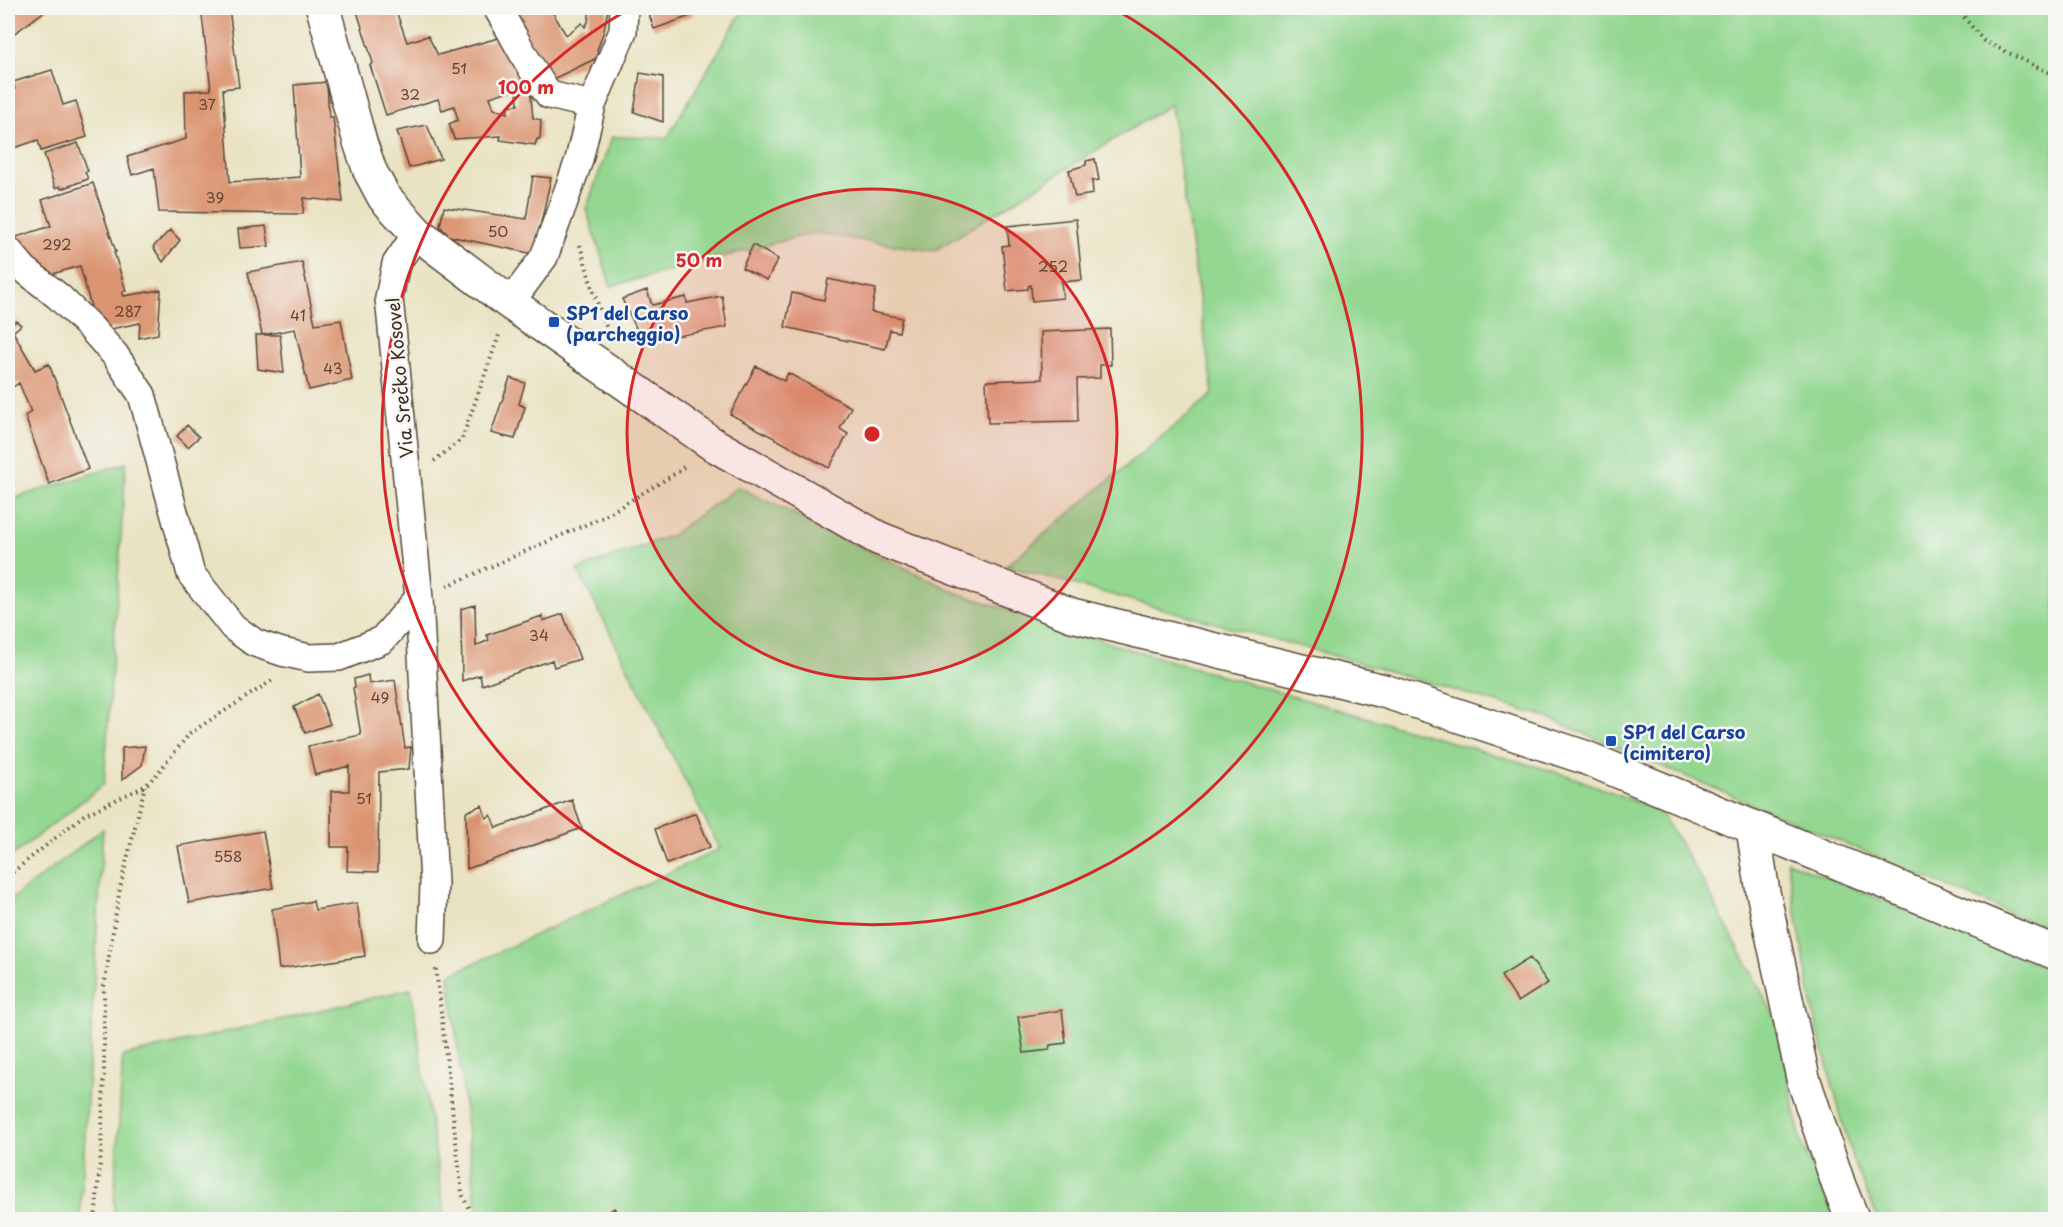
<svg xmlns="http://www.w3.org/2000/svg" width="2063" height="1227" viewBox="0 0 2063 1227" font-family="'Playpen Sans',sans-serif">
<rect width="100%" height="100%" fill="#f6f6f2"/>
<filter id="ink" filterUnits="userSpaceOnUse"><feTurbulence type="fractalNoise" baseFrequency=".0167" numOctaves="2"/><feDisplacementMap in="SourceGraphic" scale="12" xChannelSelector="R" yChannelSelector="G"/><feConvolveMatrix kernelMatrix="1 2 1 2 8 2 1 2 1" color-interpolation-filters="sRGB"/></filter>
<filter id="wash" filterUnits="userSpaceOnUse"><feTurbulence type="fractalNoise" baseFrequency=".008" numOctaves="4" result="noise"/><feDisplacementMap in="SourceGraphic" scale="24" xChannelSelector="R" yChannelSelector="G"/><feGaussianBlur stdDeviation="1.35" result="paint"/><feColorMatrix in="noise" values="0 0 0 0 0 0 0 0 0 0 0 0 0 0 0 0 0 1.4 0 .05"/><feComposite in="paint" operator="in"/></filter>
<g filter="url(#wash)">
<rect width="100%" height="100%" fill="#eae3c3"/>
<path fill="#93d790" stroke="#678057" stroke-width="1.5" d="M 744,8 L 2055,8 L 2055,932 L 1543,716 L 1332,655 L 1006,566 L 1213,394 L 1171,104 L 934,251 L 813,233 L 611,286 L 586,209 L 612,137 L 667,138 Z
M 126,463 L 104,784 L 8,859 L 8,500 Z
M 738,487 L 957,593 L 1119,646 L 1569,776 L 1648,806 L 1662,814 L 1703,882 L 1776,1019 L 1801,1141 L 1835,1219 L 485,1219 L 476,1202 L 449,975 L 720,849 L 578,570 L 670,536 Z
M 103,829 L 80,1219 L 8,1219 L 8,902 Z
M 1787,861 L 2055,971 L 2055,1219 L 1878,1219 L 1852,1157 L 1814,1016 Z
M 411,989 L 445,1219 L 113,1219 L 123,1056 Z"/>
<g id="blocks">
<path fill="#db9471" d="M 8,8 L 49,8 L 12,35 L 8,36 Z
M 201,8 L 229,8 L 239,87 L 223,89 L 230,182 L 300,177 L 294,85 L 327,82 L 329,117 L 333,117 L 343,202 L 304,198 L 303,214 L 159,212 L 154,168 L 132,175 L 127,157 L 186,139 L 185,91 L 211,90 Z
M 356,8 L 395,8 L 407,42 L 428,36 L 438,55 L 509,35 L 524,86 L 490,97 L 494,109 L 508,113 L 508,106 L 518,105 L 517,90 L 530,87 L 533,118 L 541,120 L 540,139 L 537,139 L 535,145 L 500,140 L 501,136 L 454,139 L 449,124 L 458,120 L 454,106 L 442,110 L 438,99 L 386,115 L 370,65 L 373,63 Z
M 506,8 L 550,8 L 566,35 L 582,23 L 585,27 L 588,22 L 590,8 L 608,8 L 604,31 L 597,50 L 599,57 L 551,80 Z
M 647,8 L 690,8 L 693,15 L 654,29 Z
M 52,70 L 63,105 L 76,101 L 87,137 L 41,151 L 38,140 L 8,150 L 8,91 L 15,89 L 13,82 Z
M 640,73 L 663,77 L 663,122 L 634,112 Z
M 427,125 L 441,159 L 409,168 L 397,131 Z
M 78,143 L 88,171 L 85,172 L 88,179 L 61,189 L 60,186 L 55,188 L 44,154 Z
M 1095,159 L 1099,180 L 1092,181 L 1093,194 L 1075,197 L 1069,170 L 1086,165 L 1086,161 Z
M 533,176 L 551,178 L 534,254 L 449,236 L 440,226 L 444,207 L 526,219 Z
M 93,183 L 116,252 L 114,252 L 126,291 L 123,291 L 123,296 L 161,290 L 158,334 L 139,338 L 140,323 L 106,330 L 95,322 L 80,266 L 49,275 L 13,238 L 51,226 L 42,200 Z
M 1076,219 L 1082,280 L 1061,282 L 1063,298 L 1032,301 L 1031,285 L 1028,286 L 1028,289 L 1007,291 L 1002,246 L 1009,245 L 1007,226 Z
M 266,226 L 269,246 L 240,248 L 238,229 Z
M 170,230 L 180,240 L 163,262 L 153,247 Z
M 753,245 L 778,259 L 767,280 L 742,268 Z
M 302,262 L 315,324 L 341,320 L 352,380 L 309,390 L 295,329 L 262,335 L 248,272 Z
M 828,279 L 876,289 L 871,312 L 902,318 L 899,332 L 890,330 L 885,349 L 785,327 L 792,293 L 824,300 Z
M 647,290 L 652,305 L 686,297 L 687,303 L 722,296 L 727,327 L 643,342 L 622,299 Z
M 8,320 L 10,324 L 16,321 L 21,325 L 13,332 L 35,370 L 49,364 L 88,469 L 49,484 L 25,416 L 31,412 L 19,383 L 8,390 Z
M 1110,329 L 1111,365 L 1100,365 L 1100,378 L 1077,379 L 1078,421 L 988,423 L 986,381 L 1042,379 L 1041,332 Z
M 256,335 L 280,335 L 284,373 L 258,369 Z
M 756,366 L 784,381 L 788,373 L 851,407 L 840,429 L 848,434 L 829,468 L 730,414 Z
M 510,378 L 525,383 L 519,404 L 525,407 L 515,439 L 491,433 Z
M 187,425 L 199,437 L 188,447 L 177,436 Z
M 475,605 L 476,646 L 489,640 L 487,635 L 542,616 L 543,621 L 563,614 L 580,659 L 554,667 L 552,660 L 482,685 L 480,675 L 462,681 L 461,609 Z
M 368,675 L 369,684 L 395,680 L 405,748 L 411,747 L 409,769 L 379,772 L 378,872 L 347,871 L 348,847 L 331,847 L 331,791 L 349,791 L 349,766 L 315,775 L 308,746 L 361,735 L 353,688 L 355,687 L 354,679 Z
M 318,694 L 330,724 L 305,733 L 294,707 Z
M 145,746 L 142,765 L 122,780 L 122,748 Z
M 572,800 L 582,828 L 467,869 L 466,812 L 482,805 L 486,818 L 491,815 L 496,828 Z
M 696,813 L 710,847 L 667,864 L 655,829 Z
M 263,831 L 273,888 L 189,903 L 178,846 Z
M 313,901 L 315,910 L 357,903 L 365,956 L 279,969 L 272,909 Z
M 1530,958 L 1548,983 L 1518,1002 L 1501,976 Z
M 1062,1010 L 1066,1043 L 1050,1045 L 1049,1050 L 1024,1053 L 1018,1017 Z
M 614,1208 L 622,1220 L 598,1220 Z"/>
</g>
</g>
<g filter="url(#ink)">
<use href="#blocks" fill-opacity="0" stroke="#554637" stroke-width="1.5"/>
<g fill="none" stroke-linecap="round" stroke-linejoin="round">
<g stroke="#554637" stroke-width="30">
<path id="street" d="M 497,8 C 515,37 529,68 549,95 L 592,105
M 417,233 L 396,264 L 389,298 L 419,598 L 434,883 L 432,940
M 8,250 L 24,269 L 59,297 L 91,328 L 115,355 L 142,395 L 191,574 L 233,627 L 255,643 L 282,652 L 309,658 L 339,657 L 382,640 L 419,598
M 510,303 L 544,257 L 579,160 L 592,105 L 623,31 L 624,8"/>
</g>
<g stroke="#554637" stroke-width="36">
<path id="secondary" d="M 323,8 L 360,142 L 370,171 L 384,197 L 417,233 L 510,303 L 711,443 L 878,538 L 1072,615 L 1384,691 L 1584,757 L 2056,953
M 1753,829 L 1763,892 L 1803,1078 L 1839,1186 L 1853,1220"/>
</g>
<path stroke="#554637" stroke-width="4" stroke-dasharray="1.5 4.5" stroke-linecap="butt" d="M 1956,8 L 1984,41 L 2056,76
M 580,245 L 593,291 L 607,329
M 434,461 L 462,439 L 499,335
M 447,586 L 603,517 L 678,472 L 686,465
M 8,876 L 84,815 L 145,786 L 157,774 L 190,733 L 273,680
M 436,969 L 462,1194 L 474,1220
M 95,1220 L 101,1152 L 104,1074 L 104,987 L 120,888 L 145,786"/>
<use href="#street" stroke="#fff" stroke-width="27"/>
<use href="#secondary" stroke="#fff" stroke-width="33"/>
</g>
</g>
<circle cx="872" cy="434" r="245" fill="#d62828" fill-opacity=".12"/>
<g fill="none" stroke="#d62828" stroke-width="3">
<circle cx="872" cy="434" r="245"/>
<path d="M1113 8A490 490 0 1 1 631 8"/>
</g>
<g fill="#1a4fb4" stroke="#f6f6f2" stroke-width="2">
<rect x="548" y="316" width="12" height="12" rx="3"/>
<rect x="1605" y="735" width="12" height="12" rx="3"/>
</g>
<g text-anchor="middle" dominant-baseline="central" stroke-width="5" stroke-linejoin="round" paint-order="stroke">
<g font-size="15" fill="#634433">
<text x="459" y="67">51</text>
<text x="410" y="93">32</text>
<text x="207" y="103">37</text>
<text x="215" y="196">39</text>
<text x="498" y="230">50</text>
<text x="57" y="243">292</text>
<text x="1053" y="265">252</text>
<text x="128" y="310">287</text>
<text x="298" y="314">41</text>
<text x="333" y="367">43</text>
<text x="539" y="634">34</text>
<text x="380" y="696">49</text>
<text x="364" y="797">51</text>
<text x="228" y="855">558</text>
</g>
<g font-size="18" font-weight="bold" fill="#164399" stroke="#f6f6f2" text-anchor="start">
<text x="566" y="312">SP1 del Carso<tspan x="566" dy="21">(parcheggio)</tspan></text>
<text x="1623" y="731">SP1 del Carso<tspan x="1623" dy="21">(cimitero)</tspan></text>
</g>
<g font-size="18" fill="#3b2a1e" stroke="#f6f6f2">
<text transform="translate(399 378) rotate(-95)">Via Srečko Kosovel</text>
</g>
</g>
<circle cx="872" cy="434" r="9" fill="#d62828" stroke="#f6f6f2" stroke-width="3"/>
<g font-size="18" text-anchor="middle" font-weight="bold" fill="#d62828" stroke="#f6f6f2" stroke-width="5" stroke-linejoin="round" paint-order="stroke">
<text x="526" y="94">100 m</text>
<text x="699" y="267">50 m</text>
</g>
<rect width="2063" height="1227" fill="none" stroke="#f6f6f2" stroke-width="30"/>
</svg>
